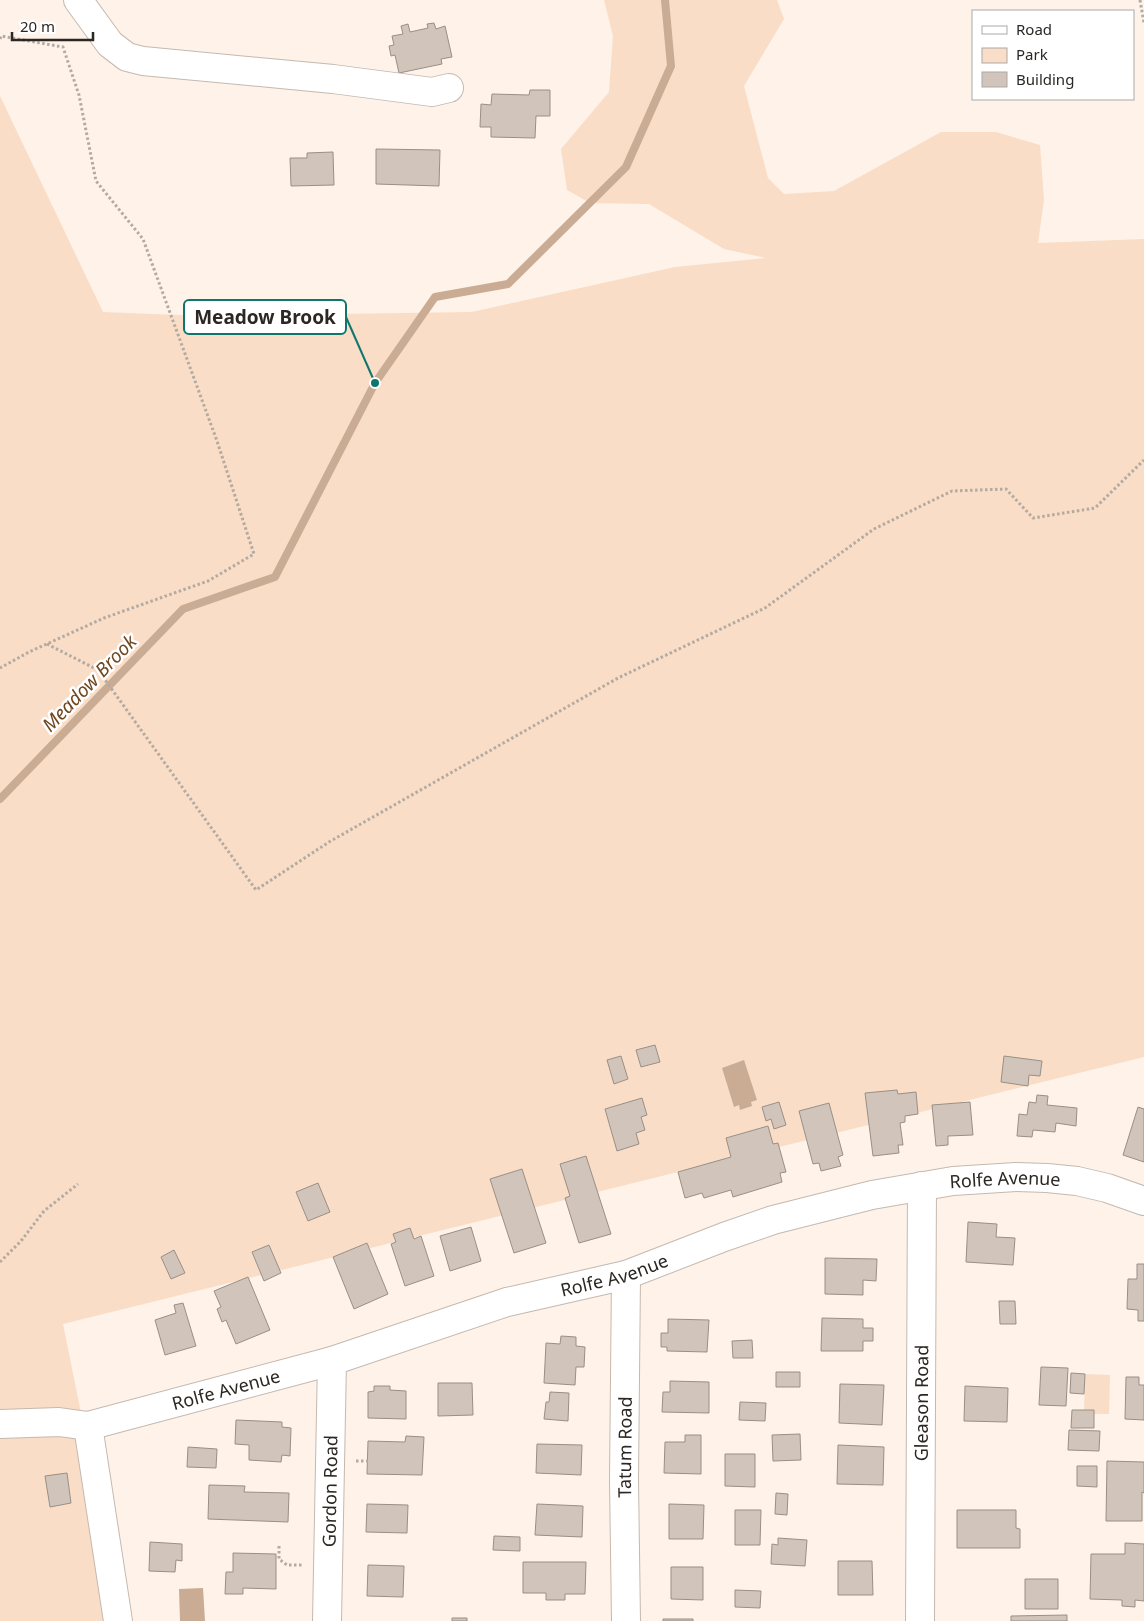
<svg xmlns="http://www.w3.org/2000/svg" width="1144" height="1621" viewBox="0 0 1144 1621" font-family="'Noto Sans',sans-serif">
<rect width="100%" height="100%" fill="#fef2e9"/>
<path fill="#f9ddc6" d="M 604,0 L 777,0 L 784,19 L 744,86 L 768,178 L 784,194 L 834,191 L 941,132 L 996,132 L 1040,145 L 1044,200 L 1038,243 L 1144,239 L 1144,1057 L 63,1324 L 123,1621 L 0,1621 L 0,96 L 103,312 L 203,316 L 472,312 L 675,267 L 766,258 L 724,249 L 649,204 L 590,203 L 567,190 L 561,149 L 609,92 L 613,36 Z
M 1085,1374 L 1110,1375 L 1109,1414 L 1094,1414 L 1094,1410 L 1084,1410 Z"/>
<path fill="#caac94" d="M 744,1060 L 757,1100 L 751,1102 L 752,1106 L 740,1110 L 739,1105 L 734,1107 L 722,1068 Z
M 203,1588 L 205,1621 L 180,1621 L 179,1589 Z"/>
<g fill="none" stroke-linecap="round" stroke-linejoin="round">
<path stroke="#caac94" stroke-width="8" d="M 0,799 L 183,609 L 275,577 L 375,383 L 435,297 L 508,284 L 626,167 L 671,66 L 665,0"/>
</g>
<path fill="#d0c4bb" stroke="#9a8f86" d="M 434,23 L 436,29 L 445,26 L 452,57 L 441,59 L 442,64 L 399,73 L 395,55 L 391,56 L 389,46 L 394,45 L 392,36 L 403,34 L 401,26 L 408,24 L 410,32 L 428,28 L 427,24 Z
M 530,90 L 550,90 L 550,116 L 536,116 L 535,138 L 491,137 L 491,127 L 480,127 L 481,104 L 491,105 L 492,94 L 529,95 Z
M 376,149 L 440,150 L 439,186 L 376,184 Z
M 333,152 L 334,185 L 291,186 L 290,158 L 307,158 L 307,153 Z
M 655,1045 L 660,1062 L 641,1067 L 636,1050 Z
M 621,1056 L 628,1079 L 614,1084 L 607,1060 Z
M 1004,1056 L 1042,1061 L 1040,1076 L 1029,1075 L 1028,1086 L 1001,1082 Z
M 897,1090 L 898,1094 L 916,1092 L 918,1114 L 905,1116 L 905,1122 L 900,1123 L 903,1145 L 898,1145 L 899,1153 L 873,1156 L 865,1093 Z
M 1037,1095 L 1048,1096 L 1047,1105 L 1077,1108 L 1076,1126 L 1056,1123 L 1055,1132 L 1033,1130 L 1032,1137 L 1017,1136 L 1019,1114 L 1027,1115 L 1029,1102 L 1036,1103 Z
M 642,1098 L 647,1115 L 641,1117 L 645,1130 L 636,1133 L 639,1144 L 617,1151 L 605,1109 Z
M 779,1102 L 786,1125 L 774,1129 L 771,1119 L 766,1121 L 762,1107 Z
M 970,1102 L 973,1135 L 948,1136 L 948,1145 L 936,1146 L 932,1105 Z
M 829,1103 L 843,1155 L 838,1157 L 841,1166 L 821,1171 L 819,1163 L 813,1164 L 799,1111 Z
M 1138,1107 L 1144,1109 L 1144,1162 L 1123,1155 Z
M 768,1126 L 773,1144 L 778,1143 L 786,1172 L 780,1173 L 782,1182 L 733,1197 L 731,1190 L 704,1198 L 702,1193 L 685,1198 L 678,1172 L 731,1157 L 726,1138 Z
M 586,1156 L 611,1234 L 579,1243 L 565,1198 L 570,1196 L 560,1164 Z
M 522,1169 L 546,1243 L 514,1253 L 490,1179 Z
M 318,1183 L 330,1212 L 308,1221 L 296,1192 Z
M 968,1222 L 997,1224 L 996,1237 L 1015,1238 L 1013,1265 L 966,1262 Z
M 471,1227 L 481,1261 L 450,1271 L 440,1236 Z
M 410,1228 L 414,1239 L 421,1236 L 434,1276 L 405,1286 L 391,1244 L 396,1242 L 393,1234 Z
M 367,1243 L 388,1294 L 354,1309 L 333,1257 Z
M 269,1245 L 281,1273 L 264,1281 L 252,1252 Z
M 174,1250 L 185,1273 L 171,1279 L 161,1257 Z
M 825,1258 L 877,1259 L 876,1281 L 863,1280 L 863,1295 L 825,1294 Z
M 1137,1264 L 1144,1264 L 1144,1321 L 1138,1321 L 1138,1310 L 1127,1309 L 1128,1279 L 1137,1279 Z
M 248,1277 L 270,1330 L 236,1344 L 226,1320 L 222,1322 L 217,1309 L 221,1307 L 214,1291 Z
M 999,1301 L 1015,1301 L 1016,1324 L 1000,1324 Z
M 183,1303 L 196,1346 L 165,1355 L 155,1320 L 176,1313 L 174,1305 Z
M 822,1318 L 863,1319 L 863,1328 L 873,1328 L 873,1341 L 863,1341 L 863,1351 L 821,1351 Z
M 668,1319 L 709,1320 L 707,1352 L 667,1351 L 667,1347 L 661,1347 L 661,1333 L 668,1333 Z
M 561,1336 L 576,1337 L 576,1346 L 585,1347 L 584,1367 L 576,1367 L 575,1385 L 544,1383 L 546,1343 L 560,1344 Z
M 752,1340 L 753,1358 L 733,1358 L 732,1341 Z
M 1041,1367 L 1068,1368 L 1066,1406 L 1039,1405 Z
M 776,1372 L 800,1372 L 800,1387 L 776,1387 Z
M 1071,1373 L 1085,1374 L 1084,1394 L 1070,1393 Z
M 1126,1377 L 1139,1377 L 1139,1385 L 1144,1385 L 1144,1420 L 1125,1419 Z
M 670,1381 L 709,1382 L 709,1413 L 662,1412 L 663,1392 L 670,1392 Z
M 438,1383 L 472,1383 L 473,1415 L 438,1416 Z
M 840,1384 L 884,1385 L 882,1425 L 839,1423 Z
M 374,1386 L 390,1386 L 390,1390 L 406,1391 L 406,1419 L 368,1418 L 368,1392 L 374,1391 Z
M 965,1386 L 1008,1388 L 1007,1422 L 964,1421 Z
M 550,1392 L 569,1393 L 568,1421 L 544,1419 L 546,1402 L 549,1402 Z
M 740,1402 L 766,1403 L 765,1421 L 739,1420 Z
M 1072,1410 L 1094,1410 L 1094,1428 L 1071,1428 Z
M 236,1420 L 282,1422 L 282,1427 L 291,1428 L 290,1456 L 282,1455 L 281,1462 L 249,1460 L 249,1445 L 235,1444 Z
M 1069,1430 L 1100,1431 L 1099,1451 L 1068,1450 Z
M 800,1434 L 801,1460 L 773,1461 L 772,1435 Z
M 685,1435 L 701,1435 L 701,1474 L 664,1473 L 665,1442 L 685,1442 Z
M 406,1436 L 424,1437 L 422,1475 L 367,1474 L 368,1441 L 405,1442 Z
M 537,1444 L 582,1445 L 581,1475 L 536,1473 Z
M 838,1445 L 884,1447 L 883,1485 L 837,1484 Z
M 188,1447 L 217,1449 L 216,1468 L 187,1467 Z
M 725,1454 L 755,1454 L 755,1487 L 725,1486 Z
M 1107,1461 L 1144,1462 L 1144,1493 L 1142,1492 L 1142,1521 L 1106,1521 Z
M 1077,1466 L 1097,1466 L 1097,1487 L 1077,1486 Z
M 67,1473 L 71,1503 L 50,1507 L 45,1476 Z
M 209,1485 L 245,1486 L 244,1492 L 289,1493 L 288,1522 L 208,1519 Z
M 776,1493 L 788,1494 L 787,1515 L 775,1514 Z
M 367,1504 L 408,1505 L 407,1533 L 366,1532 Z
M 537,1504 L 583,1506 L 582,1537 L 535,1535 Z
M 669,1504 L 704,1505 L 703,1539 L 669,1539 Z
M 735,1510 L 761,1510 L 760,1545 L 735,1545 Z
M 957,1510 L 1016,1510 L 1016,1528 L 1020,1529 L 1020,1548 L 957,1548 Z
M 494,1536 L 520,1537 L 520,1551 L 493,1550 Z
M 778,1538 L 807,1540 L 805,1566 L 771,1564 L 772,1544 L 778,1545 Z
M 150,1542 L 182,1544 L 182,1561 L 176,1560 L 175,1572 L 149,1571 Z
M 1125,1543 L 1144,1544 L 1144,1601 L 1135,1600 L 1135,1607 L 1122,1606 L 1122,1600 L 1090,1599 L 1091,1554 L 1125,1554 Z
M 233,1553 L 276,1554 L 276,1589 L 243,1588 L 243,1594 L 225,1594 L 226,1572 L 233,1572 Z
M 838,1561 L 872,1561 L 873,1595 L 838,1595 Z
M 523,1562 L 586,1562 L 585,1594 L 565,1594 L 565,1600 L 546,1600 L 546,1593 L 523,1593 Z
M 368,1565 L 404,1566 L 403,1597 L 367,1596 Z
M 671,1567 L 703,1567 L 703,1600 L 671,1599 Z
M 1025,1579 L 1058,1579 L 1058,1609 L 1025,1609 Z
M 735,1590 L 761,1591 L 760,1608 L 735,1607 Z
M 1067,1615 L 1067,1621 L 1011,1621 L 1011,1616 Z
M 452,1618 L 467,1618 L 467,1621 L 452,1621 Z
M 663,1619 L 693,1619 L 693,1621 L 663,1621 Z"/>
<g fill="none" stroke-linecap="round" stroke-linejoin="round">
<g stroke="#c4b9b0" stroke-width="30">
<g id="minor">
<path d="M 78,0 L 110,44 L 127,57 L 143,61 L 333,79 L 432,92 L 449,88"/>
<path id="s1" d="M 0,1424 L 59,1422 L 88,1426 L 332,1361 L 507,1302 L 626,1275 L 724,1237 L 773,1220 L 872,1195 L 953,1181 L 1016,1177 L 1047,1178 L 1077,1181 L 1107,1188 L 1144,1201"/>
<path d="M 88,1426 L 118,1621"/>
<path id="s2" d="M 327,1621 L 332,1361"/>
<path id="s3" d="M 626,1621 L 624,1480 L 626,1275"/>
<path id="s4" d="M 920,1621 L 922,1186"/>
</g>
</g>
<path stroke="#b3aaa2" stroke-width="3" stroke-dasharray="2.5 2.5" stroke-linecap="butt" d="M 1140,0 L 1144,23
M 0,39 L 1,36 L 63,47 L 79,95 L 96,181 L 143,239 L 217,441 L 254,554 L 208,581 L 104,618 L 29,652 L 0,668
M 47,644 L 98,670 L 256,890 L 329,842 L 618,678 L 765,608 L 874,529 L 952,491 L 1006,489 L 1033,518 L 1095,508 L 1144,460
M 0,1262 L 21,1241 L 44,1211 L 78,1184
M 356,1461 L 368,1461
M 279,1546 L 279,1559 L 287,1565 L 302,1565"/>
<use href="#minor" stroke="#fff" stroke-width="28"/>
</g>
<g text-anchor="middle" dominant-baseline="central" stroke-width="5" stroke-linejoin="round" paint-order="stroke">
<g font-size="18" fill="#2b2723" stroke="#fff">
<text stroke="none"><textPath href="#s1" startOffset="1041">Rolfe Avenue</textPath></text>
<text stroke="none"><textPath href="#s1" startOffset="636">Rolfe Avenue</textPath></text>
<text stroke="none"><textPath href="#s1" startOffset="231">Rolfe Avenue</textPath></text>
<text stroke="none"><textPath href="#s4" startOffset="218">Gleason Road</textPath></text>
<text stroke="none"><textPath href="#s3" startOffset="174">Tatum Road</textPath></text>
<text stroke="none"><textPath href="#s2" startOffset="130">Gordon Road</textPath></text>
</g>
<g font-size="19" font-style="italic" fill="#70461f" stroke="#fff">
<text transform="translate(89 683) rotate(-46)">Meadow Brook</text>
</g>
</g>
<path fill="none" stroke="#0f766e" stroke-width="2" d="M375 383L346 317"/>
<circle fill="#0f766e" stroke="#fff" stroke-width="2" cx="375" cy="383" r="5"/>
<rect fill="#fff" stroke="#0f766e" stroke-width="2" x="184" y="300" width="162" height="34" rx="5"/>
<g font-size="19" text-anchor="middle" font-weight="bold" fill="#2b2723">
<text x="265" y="324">Meadow Brook</text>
</g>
<rect x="972" y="10" width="162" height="90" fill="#ffffff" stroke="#aaa9a7"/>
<rect x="982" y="26" width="25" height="8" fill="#ffffff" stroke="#aaa9a7"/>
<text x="1016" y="35" font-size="15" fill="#2b2723">Road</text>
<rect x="982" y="48" width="25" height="15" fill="#f9ddc6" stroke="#aaa9a7"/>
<text x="1016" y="60" font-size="15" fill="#2b2723">Park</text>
<rect x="982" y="72" width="25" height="15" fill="#d0c4bb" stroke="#aaa9a7"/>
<text x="1016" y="85" font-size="15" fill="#2b2723">Building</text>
<path d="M12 32v8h81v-8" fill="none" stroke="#2b2723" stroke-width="2.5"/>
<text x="20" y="32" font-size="15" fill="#2b2723" stroke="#ffffff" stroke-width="4" paint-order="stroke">20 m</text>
</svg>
